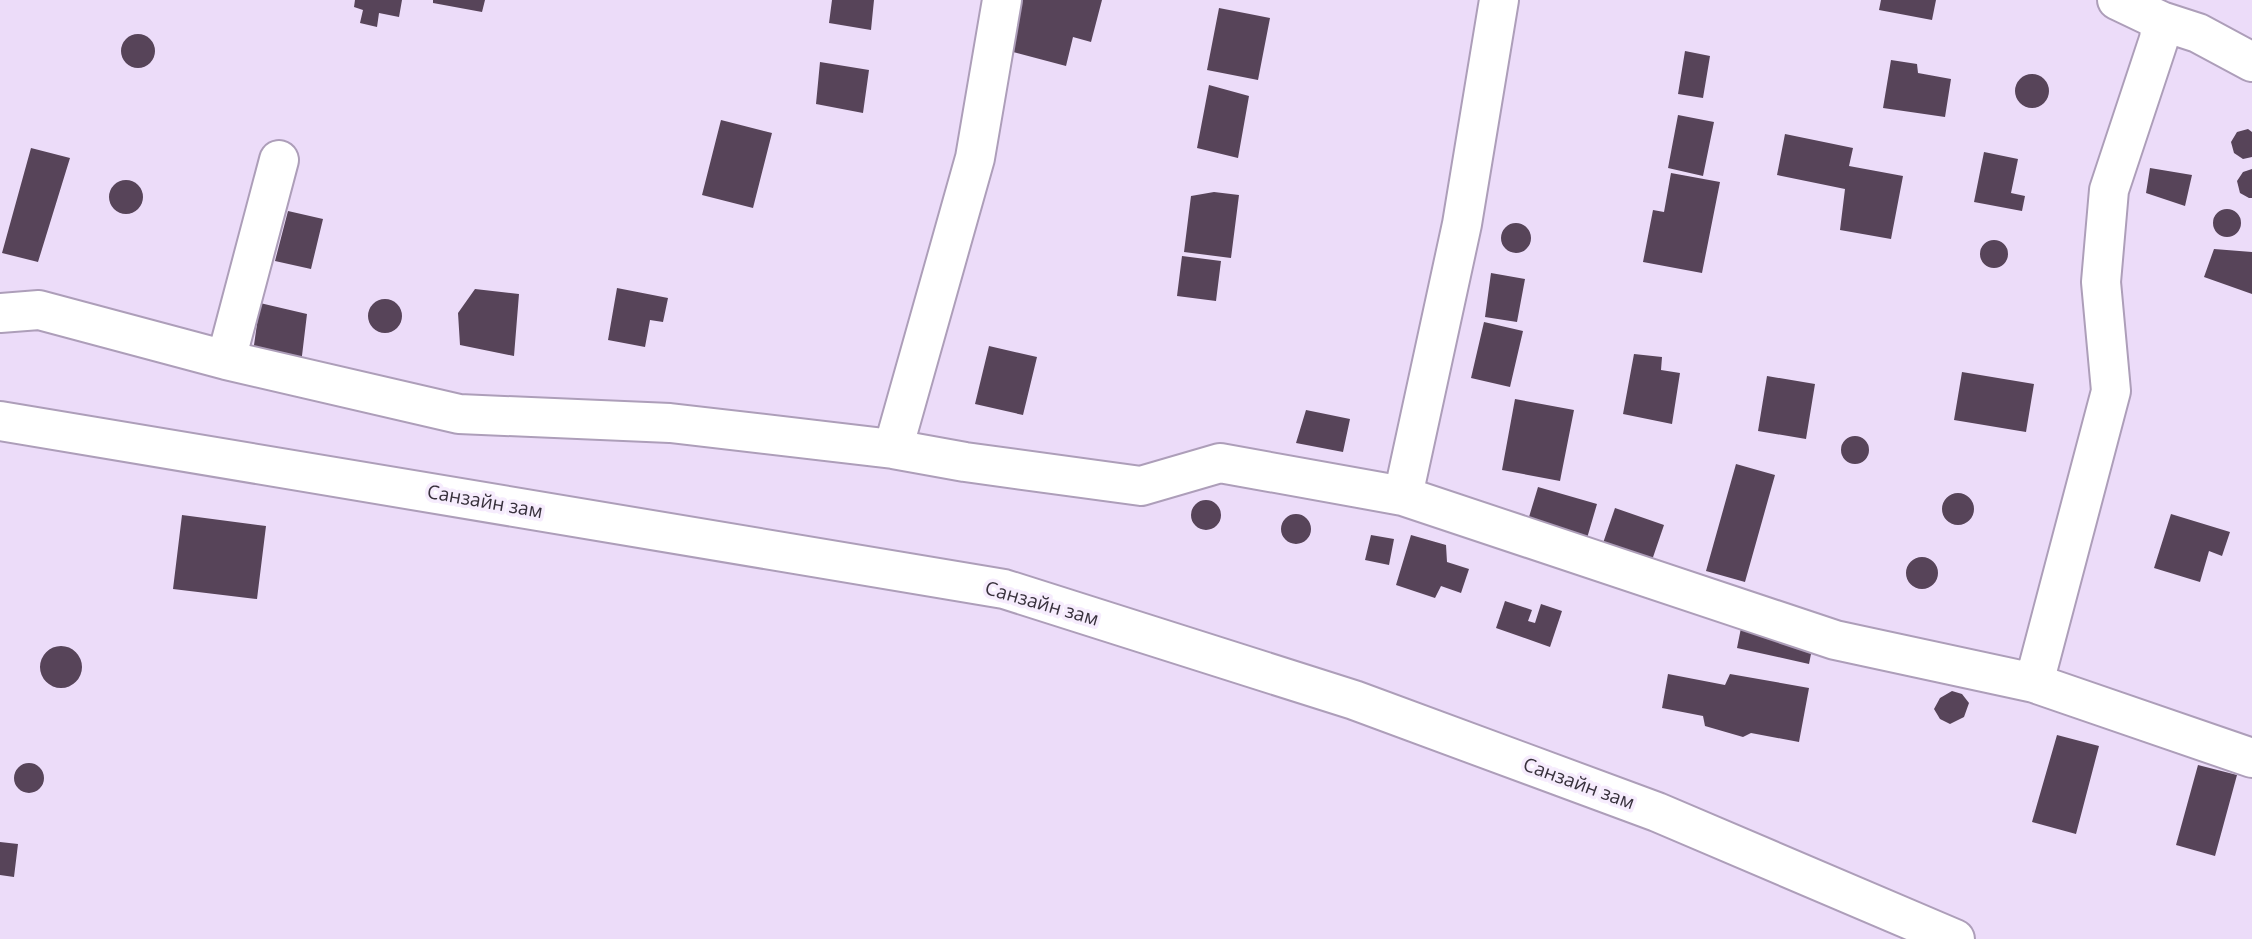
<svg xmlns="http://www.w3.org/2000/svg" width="2252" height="939" viewBox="0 0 2252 939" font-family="'Open Sans',sans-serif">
<rect width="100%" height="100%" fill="#ecdcf9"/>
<path fill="#574459" d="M 355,0 L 402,0 L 399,17 L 379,13 L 377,27 L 360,23 L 363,10 L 354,7 Z
M 433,0 L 485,0 L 482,12 L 433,3 Z
M 832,0 L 874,0 L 871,30 L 829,23 Z
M 1021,0 L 1102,0 L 1091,42 L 1073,37 L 1066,66 L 1009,51 Z
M 1881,0 L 1936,0 L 1932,20 L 1879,10 Z
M 1219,8 L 1270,18 L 1258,80 L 1207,70 Z
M121 51a17 17 0 1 1 34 0a17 17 0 1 1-34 0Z
M 1685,51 L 1710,56 L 1703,98 L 1678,94 Z
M 1891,60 L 1917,64 L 1918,73 L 1951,79 L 1945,117 L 1883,108 Z
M 820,62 L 869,70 L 863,113 L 816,104 Z
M2015 91a17 17 0 1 1 34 0a17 17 0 1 1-34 0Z
M 1209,85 L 1249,96 L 1238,158 L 1197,148 Z
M 1678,115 L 1714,122 L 1703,176 L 1668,168 Z
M 721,120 L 772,133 L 753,208 L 702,195 Z
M 2248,129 L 2252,132 L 2252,157 L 2243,159 L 2234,153 L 2231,142 L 2237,132 Z
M 1785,134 L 1853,148 L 1849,166 L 1903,176 L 1891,239 L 1840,230 L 1845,189 L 1777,175 Z
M 31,148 L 70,158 L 38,262 L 2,253 Z
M 1984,152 L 2018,159 L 2011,193 L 2025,196 L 2022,211 L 1974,202 Z
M 2150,168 L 2192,175 L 2185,206 L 2146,193 Z
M 2252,169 L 2252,198 L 2249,198 L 2240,193 L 2237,181 L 2243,172 Z
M 1671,173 L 1720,182 L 1702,273 L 1643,262 L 1653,210 L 1664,212 Z
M109 197a17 17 0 1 1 34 0a17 17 0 1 1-34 0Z
M 1214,192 L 1239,195 L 1231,258 L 1184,252 L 1191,196 Z
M2213 223a14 14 0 1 1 28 0a14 14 0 1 1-28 0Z
M 288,211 L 323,219 L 311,269 L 275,261 Z
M1501 238a15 15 0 1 1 30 0a15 15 0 1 1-30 0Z
M1980 254a14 14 0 1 1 28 0a14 14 0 1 1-28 0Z
M 2214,249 L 2252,252 L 2252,294 L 2204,277 Z
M 1182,256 L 1221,261 L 1216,301 L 1177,296 Z
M 1491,273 L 1525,279 L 1517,322 L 1485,317 Z
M 617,288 L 668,298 L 663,322 L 650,320 L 645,347 L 608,340 Z
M 475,289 L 519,294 L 514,356 L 460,345 L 458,313 Z
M368 316a17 17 0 1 1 34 0a17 17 0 1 1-34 0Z
M 260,303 L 307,314 L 301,364 L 253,352 Z
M 1484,322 L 1523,331 L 1510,387 L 1471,378 Z
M 989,346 L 1037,357 L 1023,415 L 975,404 Z
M 1634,354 L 1662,357 L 1661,370 L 1680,373 L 1672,424 L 1623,414 Z
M 1962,372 L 2034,384 L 2026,432 L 1954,420 Z
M 1767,376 L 1815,384 L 1806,439 L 1758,431 Z
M 1515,399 L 1574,410 L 1560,481 L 1502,470 Z
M 1306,410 L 1350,419 L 1343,452 L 1296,443 Z
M1841 450a14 14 0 1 1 28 0a14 14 0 1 1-28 0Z
M 1736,464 L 1775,475 L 1745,582 L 1706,571 Z
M 1538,487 L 1597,504 L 1585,545 L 1526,527 Z
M1942 509a16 16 0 1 1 32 0a16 16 0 1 1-32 0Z
M1191 515a15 15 0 1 1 30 0a15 15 0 1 1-30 0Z
M 1615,508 L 1664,525 L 1650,566 L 1601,549 Z
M1281 529a15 15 0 1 1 30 0a15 15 0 1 1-30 0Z
M 2171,514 L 2230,532 L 2222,556 L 2209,551 L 2200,582 L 2154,568 Z
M 182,515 L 266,526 L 257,599 L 173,589 Z
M 1371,535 L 1394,539 L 1389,565 L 1365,560 Z
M 1411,535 L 1446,545 L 1447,562 L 1469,569 L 1461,593 L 1441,586 L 1435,598 L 1396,585 Z
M1906 573a16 16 0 1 1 32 0a16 16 0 1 1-32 0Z
M 1505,601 L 1532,610 L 1528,621 L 1535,623 L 1541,604 L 1562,611 L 1550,647 L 1496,628 Z
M 1742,623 L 1814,639 L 1809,664 L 1737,648 Z
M40 667a21 21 0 1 1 42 0a21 21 0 1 1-42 0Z
M 1668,674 L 1725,685 L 1730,674 L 1809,688 L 1799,742 L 1751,733 L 1743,737 L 1705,726 L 1703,716 L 1662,708 Z
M 1952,691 L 1962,694 L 1969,703 L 1964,717 L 1950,724 L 1940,719 L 1934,709 L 1940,698 Z
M 2057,735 L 2099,746 L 2076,834 L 2032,822 Z
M14 778a15 15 0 1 1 30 0a15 15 0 1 1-30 0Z
M 2198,765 L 2237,775 L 2215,856 L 2176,845 Z
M 0,842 L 18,844 L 14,877 L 0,875 Z"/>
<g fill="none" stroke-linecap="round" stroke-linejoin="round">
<g stroke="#ad9eb9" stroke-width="42">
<path id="minor" d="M 2117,0 L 2161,21
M 0,313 L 39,310 L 226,360 L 459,414 L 670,423 L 893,449 L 965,462 L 1141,486 L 1220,463 L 1403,496 L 1835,640 L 2034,683 L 2252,758
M 226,360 L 279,160
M 893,449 L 975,158 L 1002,0
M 1403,496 L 1462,224 L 1499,0
M 2034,683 L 2111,391 L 2101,282 L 2109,190 L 2159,39 L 2161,21 L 2198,33 L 2252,62"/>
</g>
<g stroke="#ad9eb9" stroke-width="42">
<path id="major" d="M 0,421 L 1004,589 L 1354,700 L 1657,812 L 1955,939"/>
</g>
<use href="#minor" stroke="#fff" stroke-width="38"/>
<use href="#major" stroke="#fff" stroke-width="38"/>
</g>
<g text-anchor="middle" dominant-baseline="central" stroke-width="7" stroke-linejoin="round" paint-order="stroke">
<g font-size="19" fill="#37303b" stroke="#f6ecfd">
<text transform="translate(485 501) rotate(10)">Санзайн зам</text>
<text transform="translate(1042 603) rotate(16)">Санзайн зам</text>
<text transform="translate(1579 783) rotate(20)">Санзайн зам</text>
</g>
</g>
</svg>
